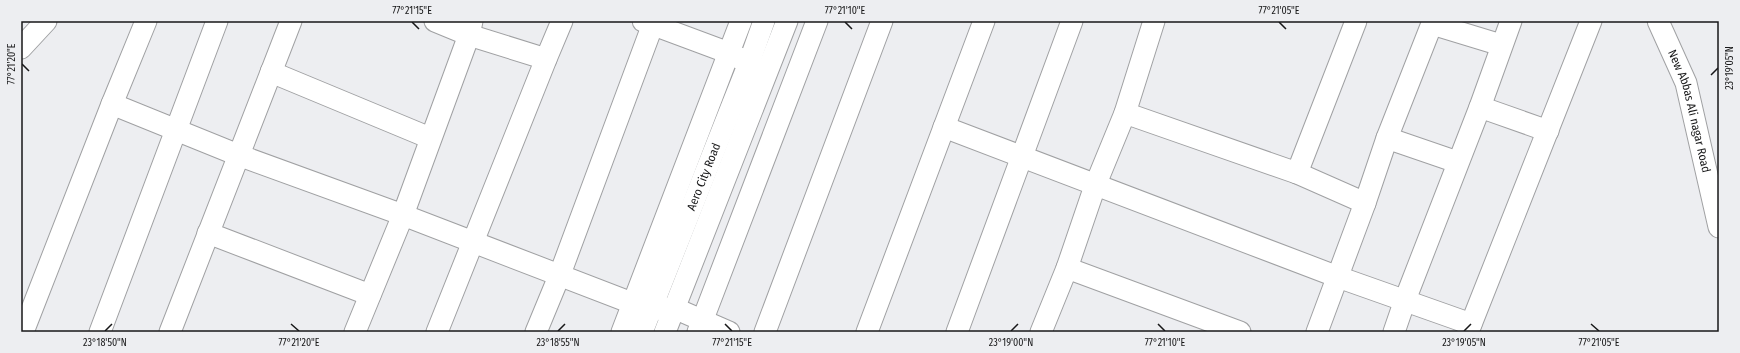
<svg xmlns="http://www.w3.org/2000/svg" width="1740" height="353" viewBox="0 0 1740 353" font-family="'Fira Sans Condensed',sans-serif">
<rect width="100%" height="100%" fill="#edeef1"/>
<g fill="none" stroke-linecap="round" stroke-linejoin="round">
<g stroke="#a0a1a3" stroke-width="23">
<g id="minor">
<path d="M 435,21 L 469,35 L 546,59"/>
<path d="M 643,21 L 729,53 L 741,59"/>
<path id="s1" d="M 1658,21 L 1686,83 L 1719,227"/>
<path d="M 1432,24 L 1501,45"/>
<path d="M 21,48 L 46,21"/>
<path d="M 271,72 L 430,138"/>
<path d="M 112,104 L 238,155 L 403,215 L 650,310 L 674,308 L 729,332"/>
<path d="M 1480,107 L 1548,131"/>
<path d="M 1125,113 L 1297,173 L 1365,203"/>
<path d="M 944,127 L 1338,277 L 1471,324"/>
<path d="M 1387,138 L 1457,162"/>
<path d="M 1297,173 L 1356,21"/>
<path d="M 208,233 L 370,295"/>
<path d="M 1067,268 L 1240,332"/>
<path d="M 23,332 L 112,104 L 146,21"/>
<path d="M 100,332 L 217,21"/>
<path d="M 170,332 L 291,21"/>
<path d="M 355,332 L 403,215 L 469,35 L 472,21"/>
<path d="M 437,332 L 546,59 L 562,21"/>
<path d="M 536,332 L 560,274 L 653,24"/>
<path d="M 622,332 L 741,21"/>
<path id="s2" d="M 642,332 L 749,63 L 764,21"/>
<path d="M 665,332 L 787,21"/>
<path d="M 698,332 L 817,21"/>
<path d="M 765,332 L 882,21"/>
<path d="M 867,332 L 984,21"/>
<path d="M 957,332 L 1072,21"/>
<path d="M 1041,332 L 1067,268 L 1095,186 L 1125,113 L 1154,21"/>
<path d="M 1317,332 L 1365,203 L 1387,138 L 1433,21"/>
<path d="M 1394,332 L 1405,300 L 1480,107 L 1511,21"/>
<path d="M 1468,332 L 1591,21"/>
</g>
</g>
<use href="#minor" stroke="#fff" stroke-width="21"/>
</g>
<path fill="none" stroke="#171718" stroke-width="1.5" d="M 412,22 L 419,29M 845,22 L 852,29M 1279,22 L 1286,29M 22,64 L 29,71M 1711,75 L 1718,68M 291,324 L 299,331M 725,324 L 732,331M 1158,324 L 1165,331M 1591,324 L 1599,331M 105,331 L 112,324M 558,331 L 565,324M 1011,331 L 1018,324M 1464,331 L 1471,324"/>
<g text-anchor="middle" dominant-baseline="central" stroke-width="4" stroke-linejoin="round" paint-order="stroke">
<g font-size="12" fill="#171718" stroke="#edeef1">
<text stroke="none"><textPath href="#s1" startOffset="96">New Abbas Ali nagar Road</textPath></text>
<text stroke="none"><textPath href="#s2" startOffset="167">Aero City Road</textPath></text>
</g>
</g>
<rect width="1740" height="353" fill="none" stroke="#edeef1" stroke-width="44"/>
<rect x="22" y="22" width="1696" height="309" fill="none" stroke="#171718" stroke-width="1.5"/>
<g font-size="10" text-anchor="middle" fill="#171718">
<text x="412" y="14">77°21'15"E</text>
<text x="845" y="14">77°21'10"E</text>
<text x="1279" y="14">77°21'05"E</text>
<text transform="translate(11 64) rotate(-90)" y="4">77°21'20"E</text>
<text transform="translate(1729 68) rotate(-90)" y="4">23°19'05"N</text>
<text x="105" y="346">23°18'50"N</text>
<text x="299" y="346">77°21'20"E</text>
<text x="558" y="346">23°18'55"N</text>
<text x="732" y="346">77°21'15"E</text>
<text x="1011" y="346">23°19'00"N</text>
<text x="1165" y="346">77°21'10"E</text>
<text x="1464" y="346">23°19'05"N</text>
<text x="1599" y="346">77°21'05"E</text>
</g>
</svg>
